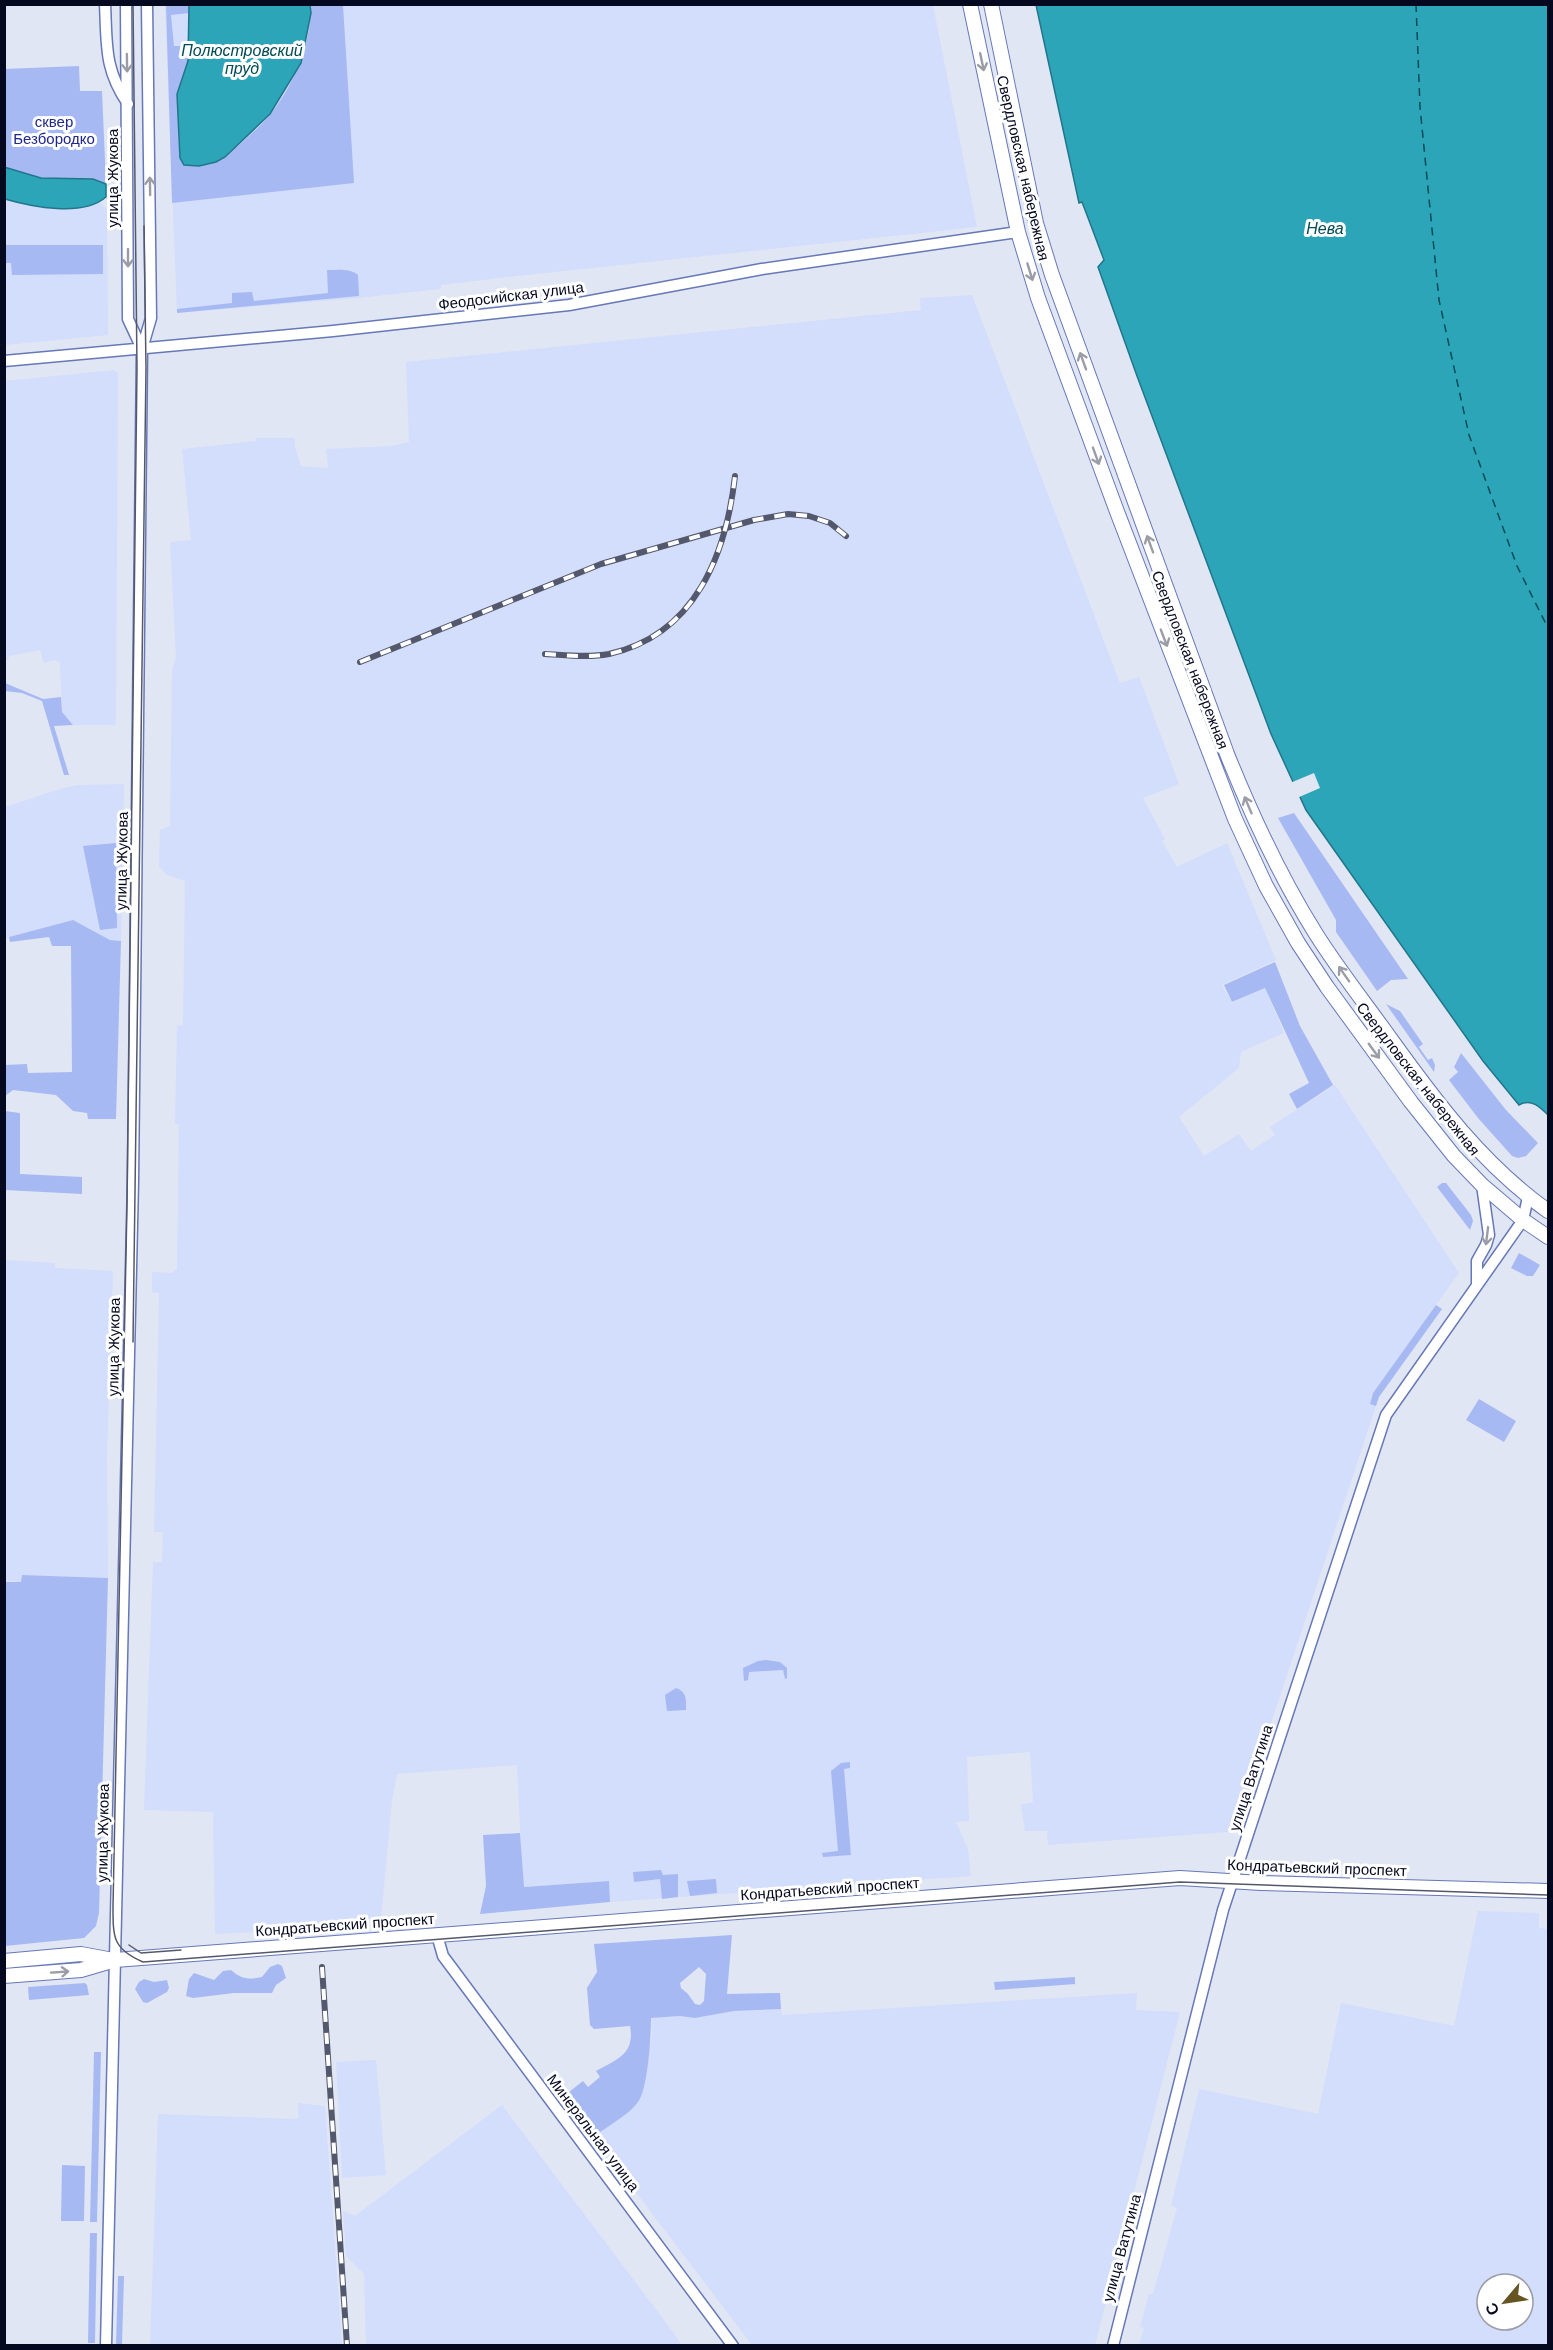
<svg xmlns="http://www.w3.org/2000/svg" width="1553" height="2350" viewBox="0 0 1553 2350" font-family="'Work Sans',sans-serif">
<rect width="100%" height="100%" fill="#e1e6f4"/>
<path fill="#d3ddfc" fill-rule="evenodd" d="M 165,5 L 933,5 L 977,227 L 508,277 L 441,285 L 441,289 L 358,298 L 177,313 Z
M 4,199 L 24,205 L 79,209 L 99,202 L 107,209 L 108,335 L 5,345 Z
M 972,295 L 1120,683 L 1139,677 L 1179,784 L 1143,798 L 1165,839 L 1162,841 L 1177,867 L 1227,843 L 1276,960 L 1222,985 L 1232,1003 L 1265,988 L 1284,1033 L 1241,1052 L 1239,1068 L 1179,1117 L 1204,1156 L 1239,1134 L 1251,1151 L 1275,1135 L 1270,1127 L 1335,1085 L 1459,1273 L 1373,1393 L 1370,1403 L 1376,1406 L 1251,1784 L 1244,1782 L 1228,1832 L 1048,1845 L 1047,1831 L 1025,1831 L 1021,1805 L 1033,1802 L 1030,1752 L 967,1757 L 969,1821 L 956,1822 L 968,1849 L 971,1876 L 610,1902 L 609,1881 L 523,1887 L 517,1765 L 397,1774 L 392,1801 L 381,1918 L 301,1925 L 300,1930 L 215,1934 L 213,1812 L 144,1810 L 153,1562 L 162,1562 L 163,1532 L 154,1532 L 159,1293 L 152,1292 L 152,1272 L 173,1273 L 174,1270 L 177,1270 L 179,1124 L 175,1124 L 177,1026 L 183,1025 L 185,881 L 167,875 L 159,866 L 160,830 L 170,826 L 172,670 L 176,657 L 170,542 L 191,540 L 182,449 L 256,441 L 256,438 L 295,438 L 295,447 L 301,466 L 328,468 L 326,449 L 391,446 L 409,442 L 406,362 L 921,310 L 920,298 Z
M 114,370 L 118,373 L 116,717 L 115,725 L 73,725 L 62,712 L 60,662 L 54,660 L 44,663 L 40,650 L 9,656 L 8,660 L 5,660 L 4,381 Z
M 124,784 L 121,941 L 110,940 L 73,920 L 5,938 L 5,807 L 63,788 L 79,785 Z
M 5,1260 L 55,1263 L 55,1268 L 113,1271 L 107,1455 L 108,1578 L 22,1575 L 21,1582 L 5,1581 Z
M 1478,1911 L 1539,1913 L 1539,1928 L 1548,1929 L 1548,2345 L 1139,2345 L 1144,2328 L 1140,2327 L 1149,2294 L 1153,2294 L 1175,2215 L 1177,2208 L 1171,2206 L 1199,2089 L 1318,2114 L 1341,2003 L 1454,2026 ZM 1487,2284 L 1523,2284 L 1523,2320 L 1487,2320 Z
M 1137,1993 L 1136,2010 L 1180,2012 L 1095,2345 L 752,2345 L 594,2137 L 638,2102 L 642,2093 L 652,2034 L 651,2018 L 680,2016 L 695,2018 L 734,2011 L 781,2009 L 782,2015 Z
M 376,2060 L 386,2175 L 342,2178 L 336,2062 Z
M 298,2103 L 325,2106 L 342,2345 L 150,2345 L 158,2114 L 298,2119 Z
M 502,2105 L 676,2336 L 681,2345 L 366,2345 L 364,2274 L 346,2256 L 343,2211 L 355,2216 Z"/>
<path fill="#a7b9f2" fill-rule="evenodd" d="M 166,5 L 189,5 L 189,13 L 171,15 L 174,46 L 188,46 L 188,61 L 177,94 L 225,157 C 240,144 256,131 269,116 C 292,89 313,40 310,5 L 343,5 L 354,183 L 172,203 Z
M 79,66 L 80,91 L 102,91 L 106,184 L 93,179 L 41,178 L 5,167 L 4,69 Z
M 5,245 L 103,245 L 103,274 L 12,275 L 11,263 L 5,263 Z
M 327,270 C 338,270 350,268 358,275 L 359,296 L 177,313 L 177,309 L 232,303 L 232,293 L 252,292 L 254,301 L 328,293 Z
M 5,683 L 43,699 L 61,697 L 62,712 L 73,725 L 54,726 L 69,775 L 64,775 L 42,701 L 22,693 L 5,691 Z
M 1294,813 L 1408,979 L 1391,980 L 1377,991 L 1336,932 L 1336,920 L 1278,818 Z
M 116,843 L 117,928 L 100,930 L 83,846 Z
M 73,920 L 110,940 L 121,941 L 116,1119 L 88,1119 L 87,1113 L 73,1111 L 56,1095 L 13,1090 L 5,1096 L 5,1065 L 27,1064 L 28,1073 L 72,1072 L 71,946 L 52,946 L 49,937 L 10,942 L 9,937 Z
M 1275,962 L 1300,1026 L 1333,1085 L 1297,1109 L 1289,1094 L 1309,1083 L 1265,988 L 1232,1002 L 1224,985 Z
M 1386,1004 L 1400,1011 L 1423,1044 L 1419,1047 L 1428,1060 L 1432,1058 L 1435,1065 L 1434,1072 Z
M 1461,1053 L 1506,1110 L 1538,1143 L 1526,1156 L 1518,1158 L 1512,1156 L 1478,1118 L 1449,1080 L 1458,1072 L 1454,1067 Z
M 5,1111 L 20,1113 L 20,1174 L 82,1177 L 82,1194 L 5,1190 Z
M 1442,1183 L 1446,1183 L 1471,1215 L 1473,1221 L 1470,1230 L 1437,1187 Z
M 1519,1253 L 1540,1265 L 1533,1276 L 1527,1276 L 1511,1268 Z
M 1436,1305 L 1442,1309 L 1379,1397 L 1376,1406 L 1370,1404 L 1373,1393 Z
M 1479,1399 L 1516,1421 L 1504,1442 L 1466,1420 Z
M 22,1575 L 108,1578 L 99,1913 L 96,1926 L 84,1938 L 5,1946 L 4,1582 L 21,1582 Z
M 766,1660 L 780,1662 L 787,1668 L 787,1678 L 785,1679 L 783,1670 L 749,1672 L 748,1680 L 744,1681 L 743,1668 L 758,1661 Z
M 676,1688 C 687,1692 686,1699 686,1710 L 667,1711 L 665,1695 Z
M 850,1762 L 850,1768 L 844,1769 L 851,1855 L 823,1857 L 822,1853 L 838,1851 L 831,1771 L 841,1763 Z
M 520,1833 L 524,1887 L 609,1881 L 610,1902 L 480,1914 L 486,1886 L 483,1835 Z
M 661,1870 L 663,1875 L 678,1874 L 678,1897 L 662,1899 L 660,1879 L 634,1882 L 633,1872 Z
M 716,1879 L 717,1893 L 690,1896 L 687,1881 Z
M 732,1935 L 727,1994 L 780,1993 L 781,2009 L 734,2011 L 695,2018 L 680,2016 L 651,2018 C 651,2035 648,2089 638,2102 C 630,2114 606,2127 594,2137 L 564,2096 L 583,2081 L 588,2087 L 600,2077 L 596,2071 C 618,2059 635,2054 630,2026 L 594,2029 L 590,2025 L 587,1988 L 597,1972 L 594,1944 ZM 699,1967 L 706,1974 L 704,2001 L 700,2005 L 695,2004 L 688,1994 L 681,1988 L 680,1983 Z
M 278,1964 L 282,1966 L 286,1978 L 276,1985 L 272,1993 L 234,1993 L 193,1998 L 186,1996 L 189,1979 L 194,1973 L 214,1980 L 223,1971 L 231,1970 C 241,1979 249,1980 262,1977 L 270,1967 Z
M 1075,1977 L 1075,1984 L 995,1990 L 994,1982 Z
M 144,1979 L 154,1982 L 167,1980 L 169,1988 L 167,1992 L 147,2003 L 143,2002 L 135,1989 L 139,1982 Z
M 85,1983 L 87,1985 L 89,1995 L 29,2000 L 28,1987 Z
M 94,2052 L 101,2052 L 97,2222 L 90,2222 Z
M 62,2165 L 85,2166 L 84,2221 L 61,2221 Z
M 90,2233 L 97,2233 L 95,2343 L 88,2343 Z
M 118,2276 L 124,2276 L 122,2345 L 116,2345 Z"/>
<path fill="#2da5b9" stroke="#21768b" stroke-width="1.5" d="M 189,5 L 310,5 L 311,13 L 301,63 L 270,114 L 225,157 L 216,162 L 199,166 L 184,165 L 180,158 L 177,94 L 188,61 Z
M 1036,5 L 1548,5 L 1548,1115 C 1540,1107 1531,1098 1519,1105 L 1483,1061 L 1306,810 L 1271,734 L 1137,376 L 1098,267 L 1104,260 L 1082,202 L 1079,203 Z
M 4,167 L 41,178 L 93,179 L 106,184 L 106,197 C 83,217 32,207 5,199 Z"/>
<path fill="#e1e6f4" d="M 1314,773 L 1320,788 L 1297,798 L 1290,783 Z"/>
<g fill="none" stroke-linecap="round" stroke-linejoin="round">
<path stroke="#034b55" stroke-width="1.5" stroke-dasharray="8 6" stroke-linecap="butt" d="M 1416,4 L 1420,107 L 1439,300 L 1469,435 L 1517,566 L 1548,628"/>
<g stroke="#6678b6" stroke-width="13">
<path id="minor" d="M 105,4 C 107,45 104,69 128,104
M 126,4 L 128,319 L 142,349
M 4,361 L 333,331 L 569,305 L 762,269 L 1018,232
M 1477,1284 L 1477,1261 L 1486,1245 L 1489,1235 L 1482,1185
M 437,1935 L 443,1956 L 452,1968 L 733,2346
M 106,2346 L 133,1182 L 142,349 L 151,318 L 147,4
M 1113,2346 L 1223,1910 L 1386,1415 L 1523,1220 L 1528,1197"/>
</g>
<g stroke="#6678b6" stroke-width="16">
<path id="major" d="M 970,4 L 1018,232 L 1038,298 L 1116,509 L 1235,819 L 1266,886 L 1298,943 L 1327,987 L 1411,1102 L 1454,1156 L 1482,1185 L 1523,1220 L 1548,1237
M 991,4 L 1036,223 L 1052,275 L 1227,754 C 1252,816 1280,877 1316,934 C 1338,969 1365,1003 1390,1038 C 1436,1102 1483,1165 1548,1211
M 4,1961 L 81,1954 L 113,1960
M 4,1976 L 81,1970 L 115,1960 L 1180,1878 L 1261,1883 L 1548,1891"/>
</g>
<use href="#minor" stroke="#fff" stroke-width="10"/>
<use href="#major" stroke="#fff" stroke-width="14"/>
<path stroke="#54586c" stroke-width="1.5" d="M 133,4 L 137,368 L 127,1204 L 113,1907 C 113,1938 113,1949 143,1962 L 1180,1882 L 1548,1895
M 133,1342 L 146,368 L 144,226
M 129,1945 L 141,1953 L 181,1950"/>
<g stroke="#54586c" stroke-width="6">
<path id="rail" d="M 545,654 C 565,655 588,658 609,654 C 695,635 726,555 735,476
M 360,662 L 601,564 L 754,520 L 788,514 L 809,516 L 830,523 L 846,536
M 322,1967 L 347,2346"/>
</g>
<use href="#rail" stroke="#fff" stroke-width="4" stroke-dasharray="11" stroke-linecap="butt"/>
</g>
<defs><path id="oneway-shaft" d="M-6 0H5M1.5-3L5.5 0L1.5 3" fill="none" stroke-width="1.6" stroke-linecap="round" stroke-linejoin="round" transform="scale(1.5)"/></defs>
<g stroke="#9b9da6">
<use href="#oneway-shaft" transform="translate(982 62) rotate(78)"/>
<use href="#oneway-shaft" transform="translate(127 63) rotate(89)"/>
<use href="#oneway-shaft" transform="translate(150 186) rotate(-91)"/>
<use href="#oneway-shaft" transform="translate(128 258) rotate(90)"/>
<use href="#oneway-shaft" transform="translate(1030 272) rotate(73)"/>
<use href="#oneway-shaft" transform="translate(1083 361) rotate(-110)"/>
<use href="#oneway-shaft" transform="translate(1096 456) rotate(70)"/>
<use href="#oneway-shaft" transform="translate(1150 544) rotate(-110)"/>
<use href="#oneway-shaft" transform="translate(1164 638) rotate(69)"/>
<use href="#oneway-shaft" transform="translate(1248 805) rotate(-113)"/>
<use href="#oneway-shaft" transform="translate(1344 974) rotate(-125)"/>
<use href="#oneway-shaft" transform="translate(1374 1051) rotate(54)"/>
<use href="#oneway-shaft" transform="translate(1487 1236) rotate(97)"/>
<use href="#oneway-shaft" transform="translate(60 1972) rotate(-4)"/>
</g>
<g text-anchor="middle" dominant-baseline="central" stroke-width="6" stroke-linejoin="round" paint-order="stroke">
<g font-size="15" fill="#1f278a" stroke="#fff">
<text x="54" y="122">сквер<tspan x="54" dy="17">Безбородко</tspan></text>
</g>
<g font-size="15" fill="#050920" stroke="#fff">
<text transform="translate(1023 168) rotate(77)">Свердловская набережная</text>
<text transform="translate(113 178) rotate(-90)">улица Жукова</text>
<text transform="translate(511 296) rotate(-7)">Феодосийская улица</text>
<text transform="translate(1190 660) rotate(69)">Свердловская набережная</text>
<text transform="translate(122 861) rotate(-89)">улица Жукова</text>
<text transform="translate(1418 1079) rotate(52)">Свердловская набережная</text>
<text transform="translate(114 1347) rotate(-89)">улица Жукова</text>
<text transform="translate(1251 1778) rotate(-72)">улица Ватутина</text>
<text transform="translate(103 1833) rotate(-89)">улица Жукова</text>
<text transform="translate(1317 1868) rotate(2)">Кондратьевский проспект</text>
<text transform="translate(830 1889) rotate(-4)">Кондратьевский проспект</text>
<text transform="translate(345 1925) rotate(-4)">Кондратьевский проспект</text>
<text transform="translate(593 2133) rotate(53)">Минеральная улица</text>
<text transform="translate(1122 2248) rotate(-75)">улица Ватутина</text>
</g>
<g font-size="16" font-style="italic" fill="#034b55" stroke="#fff">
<text x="242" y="50">Полюстровский<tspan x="242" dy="18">пруд</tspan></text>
<text x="1325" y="228">Нева</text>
</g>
</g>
<rect width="1553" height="2350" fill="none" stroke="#050920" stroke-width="12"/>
<g transform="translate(1505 2302) rotate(241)"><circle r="28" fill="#ffffff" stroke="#9b9da6" stroke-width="1.5"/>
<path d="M0-4.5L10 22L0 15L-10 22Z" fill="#665523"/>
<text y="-9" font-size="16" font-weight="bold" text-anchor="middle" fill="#050920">С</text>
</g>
</svg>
